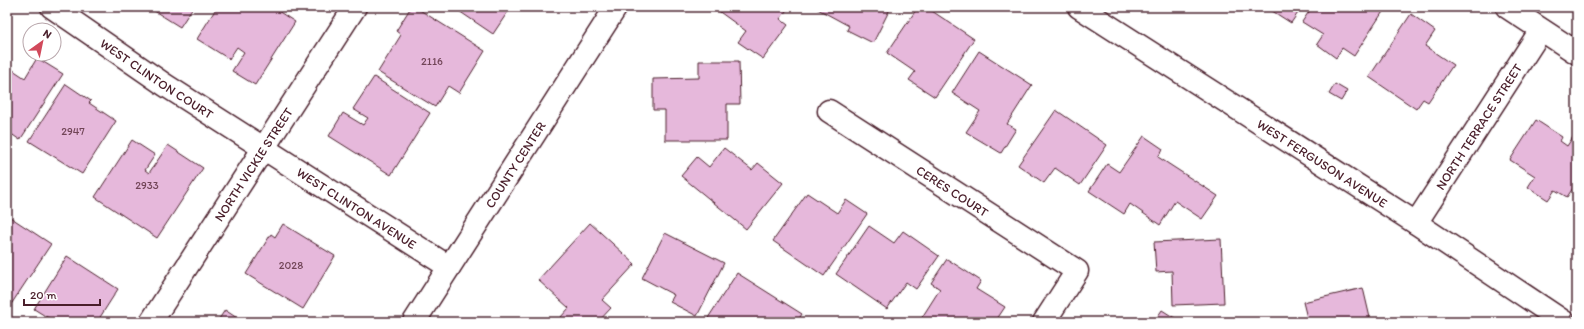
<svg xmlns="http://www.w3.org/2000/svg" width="1584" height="329" viewBox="0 0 1584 329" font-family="Itim,sans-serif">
<rect width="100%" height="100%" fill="#fff"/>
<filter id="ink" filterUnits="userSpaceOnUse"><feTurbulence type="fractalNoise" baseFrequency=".025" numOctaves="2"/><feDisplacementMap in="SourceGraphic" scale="8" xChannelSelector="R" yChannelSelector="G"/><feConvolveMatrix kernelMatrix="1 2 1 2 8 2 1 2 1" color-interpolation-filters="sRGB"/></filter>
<g filter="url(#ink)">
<path fill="#e6b8db" stroke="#4a1f2b" d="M 148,7 L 193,7 L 180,27 Z
M 217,7 L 272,7 L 295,22 L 255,85 L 232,71 L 244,52 L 237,47 L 229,59 L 197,39 Z
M 411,7 L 415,7 L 485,51 L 459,93 L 448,86 L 435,107 L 378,72 L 401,35 L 396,31 Z
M 453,7 L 511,7 L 493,34 Z
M 719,7 L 789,7 L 780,19 L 788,25 L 763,59 L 738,42 L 746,31 L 717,10 Z
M 814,7 L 891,7 L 873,43 L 847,30 L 849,26 Z
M 918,7 L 926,7 L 974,39 L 935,97 L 909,80 L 915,72 L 887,53 Z
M 1266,7 L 1302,7 L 1291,23 Z
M 1312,7 L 1386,7 L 1354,56 L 1342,48 L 1336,58 L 1317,44 L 1323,35 L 1302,22 Z
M 1411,14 L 1435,31 L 1425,46 L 1453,65 L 1428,102 L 1423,99 L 1416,109 L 1369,77 Z
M 979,51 L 1032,85 L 1007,124 L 1016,129 L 1001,153 L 966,132 L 980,111 L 952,93 Z
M 37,58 L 63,74 L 20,140 L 7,131 L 7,66 L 25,78 Z
M 699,61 L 739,61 L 740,104 L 727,104 L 727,140 L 665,140 L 665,110 L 653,110 L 653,79 L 699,78 Z
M 374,77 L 430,113 L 391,175 L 329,136 L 343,113 L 363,125 L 368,118 L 353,109 Z
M 66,84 L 91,101 L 89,103 L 116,121 L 82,174 L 29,141 Z
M 1335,84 L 1347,91 L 1341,101 L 1329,94 Z
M 1056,110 L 1107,145 L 1080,185 L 1055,168 L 1044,183 L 1018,165 Z
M 1536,120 L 1562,137 L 1560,141 L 1567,146 L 1577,131 L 1577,182 L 1567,197 L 1555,190 L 1548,200 L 1528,187 L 1535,176 L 1510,160 Z
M 1144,136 L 1163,149 L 1158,157 L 1218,196 L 1202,219 L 1175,201 L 1160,225 L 1130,204 L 1124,214 L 1089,191 L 1107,164 L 1119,172 Z
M 132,140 L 155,155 L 145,170 L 149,173 L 168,145 L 203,168 L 157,238 L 95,197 Z
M 724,148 L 752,170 L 758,163 L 783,183 L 746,229 L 681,176 L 697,157 L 709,167 Z
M 807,193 L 837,213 L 846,200 L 867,214 L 824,276 L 773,241 Z
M 7,215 L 51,244 L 10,306 L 7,304 Z
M 590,223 L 635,264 L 602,300 L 611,308 L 598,322 L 565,322 L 560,318 L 569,308 L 538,280 Z
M 283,224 L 335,256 L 303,309 L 246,274 L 271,234 L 275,237 Z
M 869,226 L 894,243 L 903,231 L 939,256 L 916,289 L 906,282 L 887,309 L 836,274 Z
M 665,233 L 724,263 L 697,316 L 670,302 L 674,295 L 642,278 Z
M 1221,239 L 1224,303 L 1173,305 L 1172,271 L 1156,272 L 1154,242 Z
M 67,256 L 118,289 L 97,322 L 55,322 L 34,309 Z
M 947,259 L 981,281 L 976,289 L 1005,307 L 995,322 L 919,322 L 940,289 L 931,283 Z
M 737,273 L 802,314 L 797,322 L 714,322 L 708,318 Z
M 1363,288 L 1371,322 L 1308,322 L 1303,302 Z
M 225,310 L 243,322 L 217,322 Z
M 1162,310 L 1181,322 L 1154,322 Z"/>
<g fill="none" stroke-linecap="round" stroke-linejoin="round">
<g stroke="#4a1f2b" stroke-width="25">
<g id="minor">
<path id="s1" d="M 52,7 L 165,85 L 449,267"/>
<path d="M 1507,7 L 1577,53"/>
<path id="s2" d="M 829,111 L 1077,271 L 1044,322"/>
<path id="s3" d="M 1416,223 L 1541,30"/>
<path id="s4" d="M 151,322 L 355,7"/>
</g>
</g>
<g stroke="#4a1f2b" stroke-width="25">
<g id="tertiary">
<path id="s5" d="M 1079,7 L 1416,223 L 1564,322"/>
<path id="s6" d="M 414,322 L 616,7"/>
</g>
</g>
<use href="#minor" stroke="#fff" stroke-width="22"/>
<use href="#tertiary" stroke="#fff" stroke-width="22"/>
</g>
</g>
<g text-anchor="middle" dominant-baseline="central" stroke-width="3" stroke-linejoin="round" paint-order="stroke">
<g font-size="11" fill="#714557">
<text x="432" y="61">2116</text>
<text x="73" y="131">2947</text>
<text x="147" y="185">2933</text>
<text x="291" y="265">2028</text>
</g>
<g font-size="13" fill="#4a1f2b" stroke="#fff">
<text stroke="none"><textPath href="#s1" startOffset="127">WEST CLINTON COURT</textPath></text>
<text stroke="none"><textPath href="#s3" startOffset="115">NORTH TERRACE STREET</textPath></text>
<text stroke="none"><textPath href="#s5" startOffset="289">WEST FERGUSON AVENUE</textPath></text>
<text stroke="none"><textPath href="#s4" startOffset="188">NORTH VICKIE STREET</textPath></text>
<text stroke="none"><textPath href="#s6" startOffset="187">COUNTY CENTER</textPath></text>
<text stroke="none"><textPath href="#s2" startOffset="147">CERES COURT</textPath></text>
<text stroke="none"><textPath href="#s1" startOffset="365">WEST CLINTON AVENUE</textPath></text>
</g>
</g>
<rect width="1584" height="329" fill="none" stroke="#fff" stroke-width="24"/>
<rect x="12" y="12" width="1560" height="305" fill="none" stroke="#4a1f2b" stroke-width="1.5" filter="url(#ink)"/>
<g transform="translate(42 42) rotate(33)"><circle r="19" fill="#ffffff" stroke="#b7a5aa"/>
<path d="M0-3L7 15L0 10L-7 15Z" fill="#d1495b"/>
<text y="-6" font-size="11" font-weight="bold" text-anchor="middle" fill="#4a1f2b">N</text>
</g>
<path d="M24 299v6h76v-6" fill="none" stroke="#4a1f2b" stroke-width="2"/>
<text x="30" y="299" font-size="12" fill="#4a1f2b" stroke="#ffffff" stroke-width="3" paint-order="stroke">20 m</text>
</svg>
